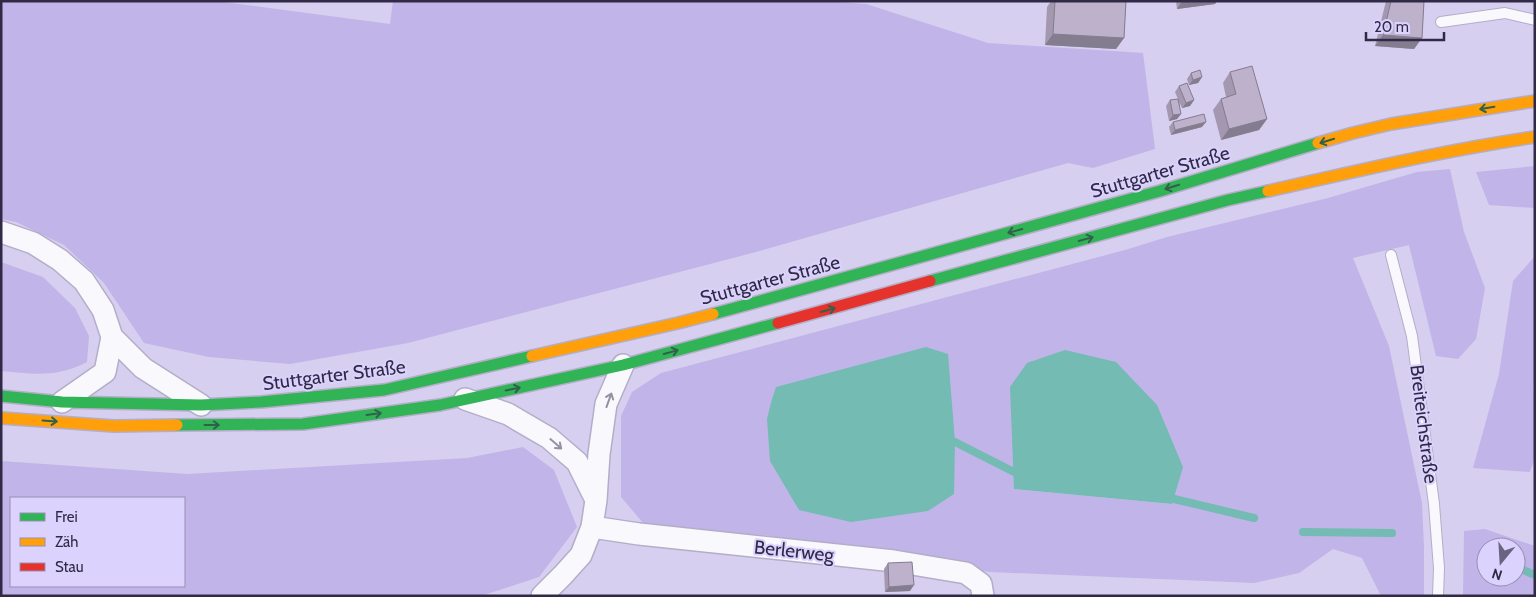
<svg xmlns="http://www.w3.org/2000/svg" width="1536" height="597" viewBox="0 0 1536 597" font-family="Cabin,sans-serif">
<rect width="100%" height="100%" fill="#d6cfef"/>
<path fill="#c1b4e9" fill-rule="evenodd" d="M 1,1 L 216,1 L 390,24 L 393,1 L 825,1 L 866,4 L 988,43 L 1143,53 L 1155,149 L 1093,168 L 1068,163 L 756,252 L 408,343 L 290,364 L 209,357 L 144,343 L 104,283 L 64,245 L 16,222 L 1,219 Z
M 1535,166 L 1535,208 L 1489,205 L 1476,172 Z
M 1450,169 L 1464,232 L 1485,288 L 1476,339 L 1458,359 L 1436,356 L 1409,245 L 1353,258 L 1389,346 L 1422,503 L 1424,547 L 1424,596 L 1381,596 L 1362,558 L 1333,549 L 1299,573 L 1254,583 L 990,572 L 764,535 L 694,533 L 644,524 L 621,497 L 621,416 L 632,392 L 661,373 L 1125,250 L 1167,237 L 1328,198 L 1417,172 ZM 1014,472 L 1174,499 L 1172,504 L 1014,489 Z
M 1535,256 L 1535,385 L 1533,386 L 1535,393 L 1535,457 L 1530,472 L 1473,468 L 1499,374 L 1513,281 Z
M 1,262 L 43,277 L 75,308 L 89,336 L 87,362 C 55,378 36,374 1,371 Z
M 523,447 L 554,470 L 577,527 L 539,577 L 481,596 L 1,596 L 1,461 L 187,474 L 467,458 ZM 11,498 L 184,498 L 184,586 L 11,586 Z
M 1485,529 L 1535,546 L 1535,596 L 1463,596 L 1464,531 ZM 1486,547 L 1516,547 L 1516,577 L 1486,577 Z"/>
<path fill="#73bbb3" d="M 926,347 L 948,354 L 955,442 L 954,494 L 928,511 L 851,522 L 799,510 L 770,461 L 767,419 L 772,399 L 776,387 Z
M 1065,350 L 1116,362 L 1157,405 L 1183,467 L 1172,504 L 1014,489 L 1010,387 L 1027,363 Z"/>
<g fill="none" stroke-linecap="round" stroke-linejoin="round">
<path stroke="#73bbb3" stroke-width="8" d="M 955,442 L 1014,472
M 1174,499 L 1254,518
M 1303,532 L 1392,533
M 1516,567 L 1535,575"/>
<g stroke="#b4adc8" stroke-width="12">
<path id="lane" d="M 1441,22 L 1505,13 L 1535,20
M 1391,255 L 1412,336 L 1434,504 L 1439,568 L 1438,596"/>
</g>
<g stroke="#b4adc8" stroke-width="24">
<path id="street" d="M 1,232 L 33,243 L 60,260 L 84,281 L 103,310 L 112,337 L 143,368 L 201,405
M 465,399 L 508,414 L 549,438 L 577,462 L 596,500
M 62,402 L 105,372 L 112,337
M 592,527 L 639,534 L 894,561 L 966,573 L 981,584 L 983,596
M 542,596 L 563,575 L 581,555 L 592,527 L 596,500 L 599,454 L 606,404 L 623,365"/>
</g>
<g stroke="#b4adc8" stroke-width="14">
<path id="fast" d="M 930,281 L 1228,200 L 1268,191
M 713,314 L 1160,191 L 1318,143
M 1,396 L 62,402 L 201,405 L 261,402 L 384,390 L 532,356
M 177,425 L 303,424 L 440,405 L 623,365 L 778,323"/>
</g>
<g stroke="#b4adc8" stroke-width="14">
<path id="slow" d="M 1318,143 L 1353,133 L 1391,124 L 1535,101
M 1268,191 C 1357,171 1445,150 1535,137
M 532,356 L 678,323 L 713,314
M 1,418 L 114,426 L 177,425"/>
</g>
<g stroke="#b4adc8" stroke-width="14">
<path id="jam" d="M 778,323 L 930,281"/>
</g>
<use href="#lane" stroke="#f9f8fd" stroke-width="10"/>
<use href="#street" stroke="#f9f8fd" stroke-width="21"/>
<use href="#fast" stroke="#30b455" stroke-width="11"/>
<use href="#slow" stroke="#ff9f0a" stroke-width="11"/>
<use href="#jam" stroke="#e5322d" stroke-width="11"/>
</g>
<path fill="#a398af" d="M 1051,1 L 1126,1 L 1124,38 L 1116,49 L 1045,45 L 1047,7 Z
M 1176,1 L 1217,1 L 1215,4 L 1177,9 Z
M 1386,1 L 1424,1 L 1422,38 L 1414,49 L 1375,46 Z
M 1230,72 L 1267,119 L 1259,130 L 1221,140 L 1213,110 L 1221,99 L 1226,97 L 1223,83 Z
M 1191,73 L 1202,77 L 1198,83 L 1189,85 L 1187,79 Z
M 1179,86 L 1194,100 L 1190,106 L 1182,108 L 1179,102 L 1181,114 L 1177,119 L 1169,121 L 1166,106 L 1170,100 L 1178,99 L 1175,92 Z
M 1173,122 L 1202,127 L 1171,135 L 1169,127 Z
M 888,563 L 910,591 L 885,592 L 884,569 Z"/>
<path fill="#847c8f" d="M 1182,1 L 1217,1 L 1215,4 L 1177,9 Z
M 1053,34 L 1124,38 L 1116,49 L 1045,45 Z
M 1383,35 L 1422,38 L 1414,49 L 1375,46 Z
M 1202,77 L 1198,83 L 1189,85 L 1193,80 Z
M 1194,100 L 1190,106 L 1182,108 L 1186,103 Z
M 1181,114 L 1177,119 L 1169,121 L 1173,115 Z
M 1267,119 L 1259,130 L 1221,140 L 1229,129 Z
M 1206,122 L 1202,127 L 1171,135 L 1175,130 Z
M 914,585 L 910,591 L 885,592 L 889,587 Z"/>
<path fill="#bdb1cc" stroke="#847c8f" d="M 1055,1 L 1126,1 L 1124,38 L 1053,34 Z
M 1391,1 L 1424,1 L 1422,38 L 1383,35 Z
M 1252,66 L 1267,119 L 1229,129 L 1221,99 L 1236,94 L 1230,72 Z
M 1200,70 L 1202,77 L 1193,80 L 1191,73 Z
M 1187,83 L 1194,100 L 1186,103 L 1179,86 Z
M 1178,99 L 1181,114 L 1173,115 L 1170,100 Z
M 1204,114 L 1206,122 L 1175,130 L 1173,122 Z
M 912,562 L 914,585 L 889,587 L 888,563 Z"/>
<defs><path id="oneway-shaft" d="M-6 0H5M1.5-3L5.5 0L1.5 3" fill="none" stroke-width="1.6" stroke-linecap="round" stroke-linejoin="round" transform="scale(1.25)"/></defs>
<g stroke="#31614c">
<use href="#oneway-shaft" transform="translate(1487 108) rotate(171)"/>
<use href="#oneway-shaft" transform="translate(1327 141) rotate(163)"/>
<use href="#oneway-shaft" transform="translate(1172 187) rotate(163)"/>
<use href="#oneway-shaft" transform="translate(1015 231) rotate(165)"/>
<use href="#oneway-shaft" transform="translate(1086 239) rotate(-15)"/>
<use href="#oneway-shaft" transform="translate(828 310) rotate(-15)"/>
<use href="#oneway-shaft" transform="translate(671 352) rotate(-15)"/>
<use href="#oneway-shaft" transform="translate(513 389) rotate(-12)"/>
<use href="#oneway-shaft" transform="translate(374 414) rotate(-8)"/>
<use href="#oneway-shaft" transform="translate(50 421) rotate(4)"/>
<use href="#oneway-shaft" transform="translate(212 425)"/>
</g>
<g stroke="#9591a2">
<use href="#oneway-shaft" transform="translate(609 400) rotate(-70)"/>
<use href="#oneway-shaft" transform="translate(556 444) rotate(41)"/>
</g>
<g text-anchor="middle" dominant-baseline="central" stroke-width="4" stroke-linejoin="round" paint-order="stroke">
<g font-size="19" fill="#312a46" stroke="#dbd2fd">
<text transform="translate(1160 172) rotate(-16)">Stuttgarter Straße</text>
<text transform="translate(770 280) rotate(-15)">Stuttgarter Straße</text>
<text transform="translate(334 375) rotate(-7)">Stuttgarter Straße</text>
<text transform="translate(1424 424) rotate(83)">Breiteichstraße</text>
<text transform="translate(794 551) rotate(6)">Berlerweg</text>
</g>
</g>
<rect width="1536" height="597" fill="none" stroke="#312a46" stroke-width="5"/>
<rect x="10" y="497" width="175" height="90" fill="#dbd2fd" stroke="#978fb4"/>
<rect x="20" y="513" width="25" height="8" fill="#30b455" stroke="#978fb4"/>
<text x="55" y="522" font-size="15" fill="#312a46">Frei</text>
<rect x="20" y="538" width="25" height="8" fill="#ff9f0a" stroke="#978fb4"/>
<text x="55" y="547" font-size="15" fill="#312a46">Zäh</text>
<rect x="20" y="563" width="25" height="8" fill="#e5322d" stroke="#978fb4"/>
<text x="55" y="572" font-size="15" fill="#312a46">Stau</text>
<g transform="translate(1501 562) rotate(198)"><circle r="24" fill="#dbd2fd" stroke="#978fb4"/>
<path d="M0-4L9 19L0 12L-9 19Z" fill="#6b6481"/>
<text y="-8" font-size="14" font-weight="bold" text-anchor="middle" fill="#312a46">N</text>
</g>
<path d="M1366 32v8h78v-8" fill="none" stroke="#312a46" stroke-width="2.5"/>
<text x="1374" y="32" font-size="15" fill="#312a46" stroke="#dbd2fd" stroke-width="4" paint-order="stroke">20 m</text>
</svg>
